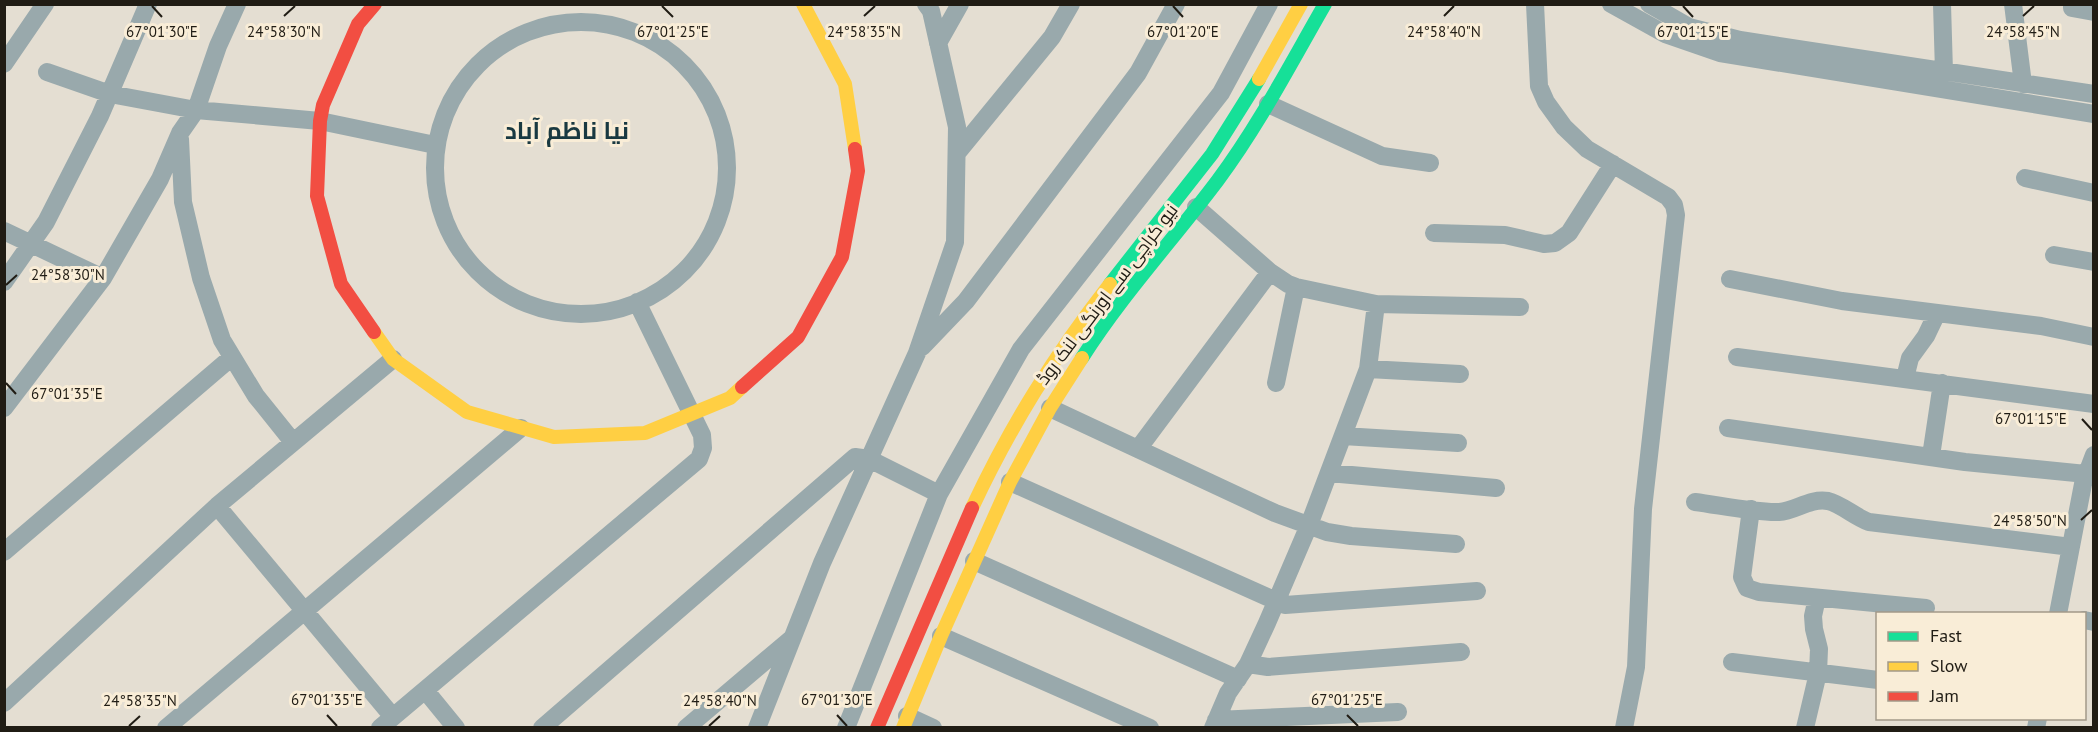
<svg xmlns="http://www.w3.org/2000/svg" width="2098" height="732" viewBox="0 0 2098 732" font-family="'PT Sans',Cairo,sans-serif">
<rect width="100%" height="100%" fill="#e4ded2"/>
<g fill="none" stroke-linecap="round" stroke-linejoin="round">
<path stroke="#99a9ac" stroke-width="18" d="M 1535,4 L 1539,86 L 1546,102 L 1564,127 L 1587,149 L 1668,197 L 1674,205 L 1676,215 L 1643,509 L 1636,667 L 1624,728
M 1611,4 L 1665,34 L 1720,53 L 2094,114
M 1649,4 L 1689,27 L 1740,40 L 2094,94
M 1942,4 L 1944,72
M 2013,4 L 2023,84
M 2072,4 L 2072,8 L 2094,12
M435 168a146 146 0 1 1 292 0a146 146 0 1 1-292 0Z
M 938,43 L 960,4
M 4,64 L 45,4
M 47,72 L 110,94 L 196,110 L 320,121 L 435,145
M 1268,104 L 1382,156 L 1430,163
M 180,139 L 183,202 L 201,278 L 222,340 L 256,396 L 293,442
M 957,153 L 1052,37 L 1071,4
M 2025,178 L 2094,193
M 1196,207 L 1270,272 L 1288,284 L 1296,287 L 1376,304 L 1520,307
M 4,231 L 103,278
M 1434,233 L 1505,235 L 1544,244 L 1555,243 L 1569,233 L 1613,164
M 2054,255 L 2094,262
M 1730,279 L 1842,301 L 2041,326 L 2094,337
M 4,282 L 46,222 L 100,116 L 148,4
M 922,347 L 966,301 L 1138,73 L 1176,4
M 1737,357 L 2094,404
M 1368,369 L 1460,374
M 1905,378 L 1910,358 L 1926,336 L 1937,313
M 1276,383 L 1296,287
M 4,408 L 103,278 L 160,179 L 180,133 L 196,110 L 218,46 L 237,4
M 1050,408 L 1275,513 L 1327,532 L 1351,536 L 1456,544
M 1728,428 L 1965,462 L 2086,474
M 1343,436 L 1458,443
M 1138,449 L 1270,272
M 1931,456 L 1942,383
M 1329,473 L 1496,488
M 1010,482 L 1285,605 L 1477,591
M 1695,502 C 1719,505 1755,513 1779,512 C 1796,511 1809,498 1828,501 C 1841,504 1855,517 1869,522 L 2071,547
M 217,506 L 393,717
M 1751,509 L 1742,577 L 1747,588 L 1759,592 L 1926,608
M 4,552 L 232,357
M 974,561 L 1238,679
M 2058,614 L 2083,484 L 2094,455
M 2084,620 L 2094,622
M 941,636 L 1150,728
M 1732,662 L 1878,680
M 1248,664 L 1268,667 L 1461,652
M 425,690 L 456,728
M 4,703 L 217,506 L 393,359
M 907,716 L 933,728
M 1216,720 L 1398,712
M 166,728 L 521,428
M 380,728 L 699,459 L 703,448 L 702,435 L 637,302
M 542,728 L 855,457 L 869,459 L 939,494
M 686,728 L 791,639
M 757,728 L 822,563 L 917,353 L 955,242 L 957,127 L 931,11 L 926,4
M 846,728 L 939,494 L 1021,349 L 1221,93 L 1269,4
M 1213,728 L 1228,693 L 1248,664 L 1267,623 L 1309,525 L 1368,369 L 1376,304
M 1805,728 L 1818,673 L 1819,649 L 1814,629 L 1813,616 L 1817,598
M 2036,728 L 2038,718"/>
<path stroke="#16e098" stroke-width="14" d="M 1110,284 L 1212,154 L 1259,79
M 1082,358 C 1122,295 1173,240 1218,180 C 1259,125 1291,63 1325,4"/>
<path stroke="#ffcf43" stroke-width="14" d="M 803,4 L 845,84 L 855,149
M 1259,79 L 1301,4
M 374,332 L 393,359 L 467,412 L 554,437 L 645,433 L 730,398 L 742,387
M 972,508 C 1011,425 1054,356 1110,284
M 903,728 L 941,636 L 1010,482 L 1050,408 L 1082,358"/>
<path stroke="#f24e42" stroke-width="14" d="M 374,332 L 341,284 L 317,196 L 320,121 L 323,105 L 358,24 L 375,4
M 742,387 L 798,337 L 842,257 L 858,171 L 855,149
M 877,728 L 972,508"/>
</g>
<path fill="none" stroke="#201c14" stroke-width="2" d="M 152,6 L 162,17M 662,6 L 673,17M 1173,6 L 1183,17M 1683,6 L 1693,17M 284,16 L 295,6M 864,16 L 875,6M 1444,16 L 1454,6M 2023,16 L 2034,6M 6,285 L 17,275M 6,383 L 16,394M 2082,419 L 2092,430M 2081,520 L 2092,510M 327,715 L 337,726M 837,715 L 847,726M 1347,715 L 1358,726M 129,726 L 140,716M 709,726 L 720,716"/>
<g text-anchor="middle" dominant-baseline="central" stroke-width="6" stroke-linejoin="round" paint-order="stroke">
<g font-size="18" fill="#201c14" stroke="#f9edd7">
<text transform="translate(1107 294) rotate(-53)">نیو کراچی سے اورنگی لنک روڈ</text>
</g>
<g font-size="24" font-weight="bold" fill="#193941" stroke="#f9edd7">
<text x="567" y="130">نیا ناظم آباد</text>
</g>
</g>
<g font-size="15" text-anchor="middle" fill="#201c14" stroke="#f9edd7" stroke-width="6" stroke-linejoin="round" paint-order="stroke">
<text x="284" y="37">24°58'30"N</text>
<text x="864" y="37">24°58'35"N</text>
<text x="1444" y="37">24°58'40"N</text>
<text x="2023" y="37">24°58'45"N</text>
<text x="162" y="37">67°01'30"E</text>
<text x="673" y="37">67°01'25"E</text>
<text x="1183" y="37">67°01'20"E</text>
<text x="1693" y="37">67°01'15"E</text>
<text x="68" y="280">24°58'30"N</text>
<text x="67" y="399">67°01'35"E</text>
<text x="2031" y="424">67°01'15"E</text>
<text x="2030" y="526">24°58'50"N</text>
<text x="327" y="705">67°01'35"E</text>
<text x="837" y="705">67°01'30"E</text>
<text x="1347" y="705">67°01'25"E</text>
<text x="140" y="706">24°58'35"N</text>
<text x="720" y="706">24°58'40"N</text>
</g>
<rect width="2098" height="732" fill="none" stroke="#201c14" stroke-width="12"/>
<rect x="1876" y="612" width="210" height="108" fill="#f9edd7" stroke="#a29989" stroke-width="1.5"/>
<rect x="1888" y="632" width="30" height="9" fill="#16e098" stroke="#a29989" stroke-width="1.5"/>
<text x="1930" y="642" font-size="18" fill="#201c14">Fast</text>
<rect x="1888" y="662" width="30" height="9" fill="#ffcf43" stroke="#a29989" stroke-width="1.5"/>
<text x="1930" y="672" font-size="18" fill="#201c14">Slow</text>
<rect x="1888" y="692" width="30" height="9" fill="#f24e42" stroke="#a29989" stroke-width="1.5"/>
<text x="1930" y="702" font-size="18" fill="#201c14">Jam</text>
</svg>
